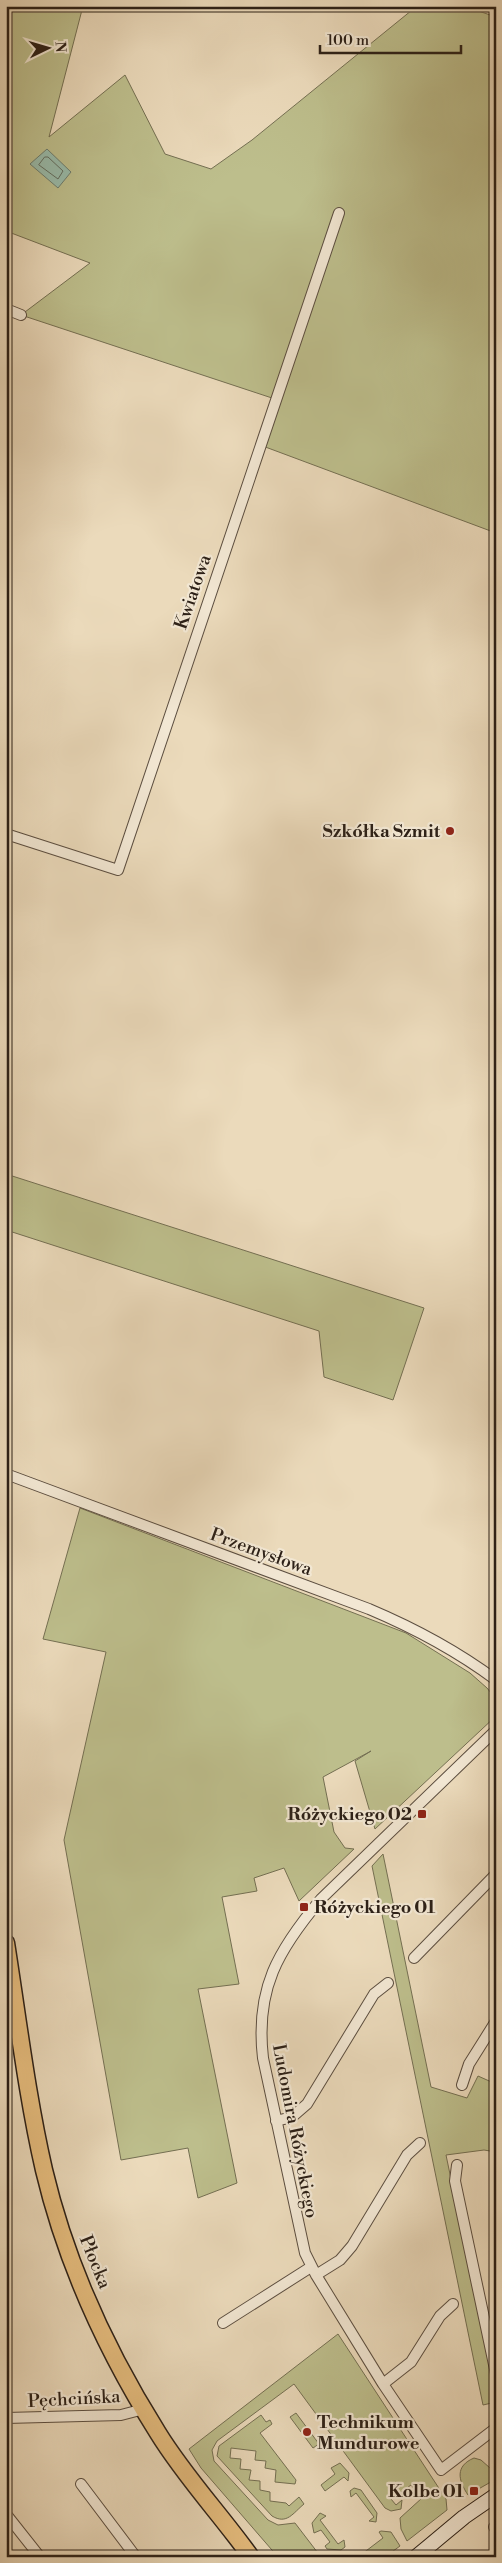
<svg xmlns="http://www.w3.org/2000/svg" width="502" height="2563" viewBox="0 0 502 2563" font-family="'Libre Bodoni',serif">
<rect width="100%" height="100%" fill="#ebdabb"/>
<filter id="stains"><feTurbulence type="fractalNoise" baseFrequency=".004" numOctaves="4"/><feColorMatrix values="0 0 0 0 .2 0 0 0 0 .09 0 0 0 0 .02 0 0 0 .5 -.17"/></filter>
<radialGradient id="worn" r=".72"><stop offset=".6" stop-color="#630" stop-opacity="0"/><stop offset="1" stop-color="#630" stop-opacity=".3"/></radialGradient>
<path fill="#bdbe8c" stroke="#746f52" d="M 6,6 L 83,6 L 49,137 L 125,75 L 165,154 L 211,169 L 252,140 L 417,6 L 464,6 L 496,17 L 496,533 L 260,445 L 275,399 L 21,315 L 90,263 L 6,231 Z
M 6,1174 L 424,1308 L 393,1400 L 324,1377 L 319,1331 L 6,1230 Z
M 80,1508 L 406,1633 L 470,1673 L 487,1688 L 496,1699 L 496,1716 L 375,1829 L 355,1761 L 371,1751 L 323,1777 L 334,1832 L 345,1848 L 354,1849 L 299,1901 L 284,1868 L 254,1878 L 257,1891 L 222,1897 L 239,1984 L 198,1989 L 237,2183 L 198,2198 L 188,2148 L 121,2160 L 64,1840 L 106,1652 L 43,1639 Z
M 383,1854 L 431,2087 L 467,2098 L 478,2076 L 496,2084 L 496,2152 L 484,2150 L 446,2155 L 496,2395 L 496,2402 L 483,2405 L 372,1866 Z
M 338,2334 L 446,2499 L 447,2510 L 407,2541 L 401,2529 L 400,2518 L 422,2498 L 411,2485 L 391,2499 L 396,2505 L 402,2500 L 401,2509 L 391,2511 L 385,2508 L 294,2384 L 217,2441 L 212,2450 L 214,2461 L 268,2520 L 278,2525 L 295,2523 L 321,2557 L 278,2557 L 201,2468 L 189,2449 Z
M 296,2413 L 319,2444 L 313,2448 L 290,2417 Z
M 261,2415 L 266,2422 L 270,2420 L 272,2424 L 260,2433 L 296,2480 L 295,2484 L 275,2482 L 276,2470 L 265,2468 L 266,2461 L 255,2460 L 256,2451 L 231,2448 L 230,2458 L 241,2459 L 240,2469 L 251,2470 L 249,2480 L 260,2481 L 260,2490 L 270,2492 L 270,2501 L 286,2503 L 289,2506 L 299,2497 L 304,2504 C 293,2513 287,2525 272,2516 L 217,2456 L 219,2446 Z
M 474,2458 L 481,2460 L 490,2468 L 496,2466 L 496,2479 L 468,2495 C 458,2480 455,2466 474,2458 Z
M 340,2463 L 349,2473 L 348,2481 L 344,2477 L 325,2491 L 321,2485 L 335,2474 L 331,2468 Z
M 354,2488 L 361,2490 L 377,2513 L 376,2522 L 369,2521 L 374,2517 L 356,2493 L 351,2497 L 350,2491 Z
M 320,2513 L 326,2516 L 320,2520 L 338,2544 L 344,2540 L 345,2547 L 341,2550 L 327,2549 L 325,2546 L 330,2542 L 321,2530 L 314,2533 L 312,2523 Z
M 381,2531 L 391,2532 L 400,2546 L 385,2557 L 358,2557 L 383,2538 L 379,2532 Z"/>
<path fill="#9ba" stroke="#6d7d6f" d="M 47,149 L 71,172 L 58,188 L 30,164 Z"/>
<g fill="none" stroke-linecap="round" stroke-linejoin="round">
<path stroke="#626e60" stroke-width="1" d="M 45,157 L 48,157 L 63,171 L 58,179 L 39,165 Z"/>
<g stroke="#5c4e40" stroke-width="12">
<path id="minor" d="M 6,309 L 21,315
M 6,834 L 118,870 L 339,213
M 6,1474 L 369,1609 C 414,1628 457,1651 496,1680
M 496,1730 L 321,1899 C 278,1950 255,1989 263,2058 L 305,2253 L 316,2275 L 383,2384 L 441,2470 L 496,2428
M 414,1958 L 496,1874
M 462,2085 L 469,2064 L 496,2021
M 276,2121 L 292,2117 L 307,2104 L 374,1994 L 388,1983
M 457,2165 L 455,2181 L 496,2374
M 316,2275 L 340,2260 L 352,2246 L 407,2155 L 420,2143
M 223,2323 L 311,2267
M 383,2384 L 411,2362 L 440,2316 L 453,2304
M 6,2418 L 121,2415 L 144,2409
M 81,2484 L 136,2557
M 6,2514 L 40,2557
M 494,2527 L 496,2527"/>
</g>
<g stroke="#2c2017" stroke-width="16">
<path id="secondary" d="M 416,2557 L 464,2517 L 496,2495"/>
</g>
<g stroke="#2c2017" stroke-width="19">
<path id="primary" d="M 6,1943 C 18,2019 27,2096 44,2170 C 66,2263 107,2352 158,2433 C 185,2477 221,2515 251,2557"/>
</g>
<use href="#minor" stroke="#f2e7d3" stroke-width="10"/>
<use href="#secondary" stroke="#f2e7d3" stroke-width="14"/>
<use href="#primary" stroke="#e6bd7e" stroke-width="16"/>
</g>
<g fill="#8f2418" stroke="#f2e7d3" stroke-width="2">
<circle cx="450" cy="831" r="5"/>
<rect x="417" y="1809" width="10" height="10" rx="2.5"/>
<rect x="299" y="1902" width="10" height="10" rx="2.5"/>
<circle cx="307" cy="2432" r="5"/>
<rect x="469" y="2486" width="10" height="10" rx="2.5"/>
</g>
<g text-anchor="middle" dominant-baseline="central" stroke-width="4.5" stroke-linejoin="round" paint-order="stroke">
<g font-size="18" fill="#2c2017" stroke="#f2e7d3">
<text transform="translate(193 592) rotate(-71)">Kwiatowa</text>
<text transform="translate(261 1552) rotate(20)">Przemysłowa</text>
<text transform="translate(295 2131) rotate(79)">Ludomira Różyckiego</text>
<text transform="translate(95 2262) rotate(68)">Płocka</text>
<text transform="translate(74 2399) rotate(-3)">Pęchcińska</text>
</g>
<g font-size="18" font-weight="bold" fill="#2c2017" stroke="#f2e7d3" text-anchor="end">
<text x="440" y="831">Szkółka Szmit</text>
<text x="412" y="1814">Różyckiego 02</text>
<text x="314" y="1907" text-anchor="start">Różyckiego 01</text>
<text x="317" y="2422" text-anchor="start">Technikum<tspan x="317" dy="21">Mundurowe</tspan></text>
<text x="464" y="2491">Kolbe 01</text>
</g>
</g>
<rect width="502" height="2563" fill="none" stroke="#ebdabb" stroke-width="25"/>
<rect x="8" y="8" width="487" height="2548" fill="none" stroke="#2c2017" stroke-width="2.5"/>
<rect x="12" y="12" width="477" height="2538" fill="none" stroke="#2c2017"/>
<g transform="translate(48 48) rotate(85)" stroke="#f2e7d3" stroke-width="4" paint-order="stroke">
<path d="M0-4L9 19L0 12L-9 19Z" fill="#2c2017"/>
<text y="-8" font-size="14" font-weight="bold" text-anchor="middle" fill="#2c2017">N</text>
</g>
<path d="M320 45v8h141v-8" fill="none" stroke="#2c2017" stroke-width="2.5"/>
<text x="327" y="45" font-size="15" fill="#2c2017" stroke="#f2e7d3" stroke-width="4" paint-order="stroke">100 m</text>
<rect width="100%" height="100%" filter="url(#stains)"/>
<rect width="100%" height="100%" fill="url(#worn)"/>
</svg>
